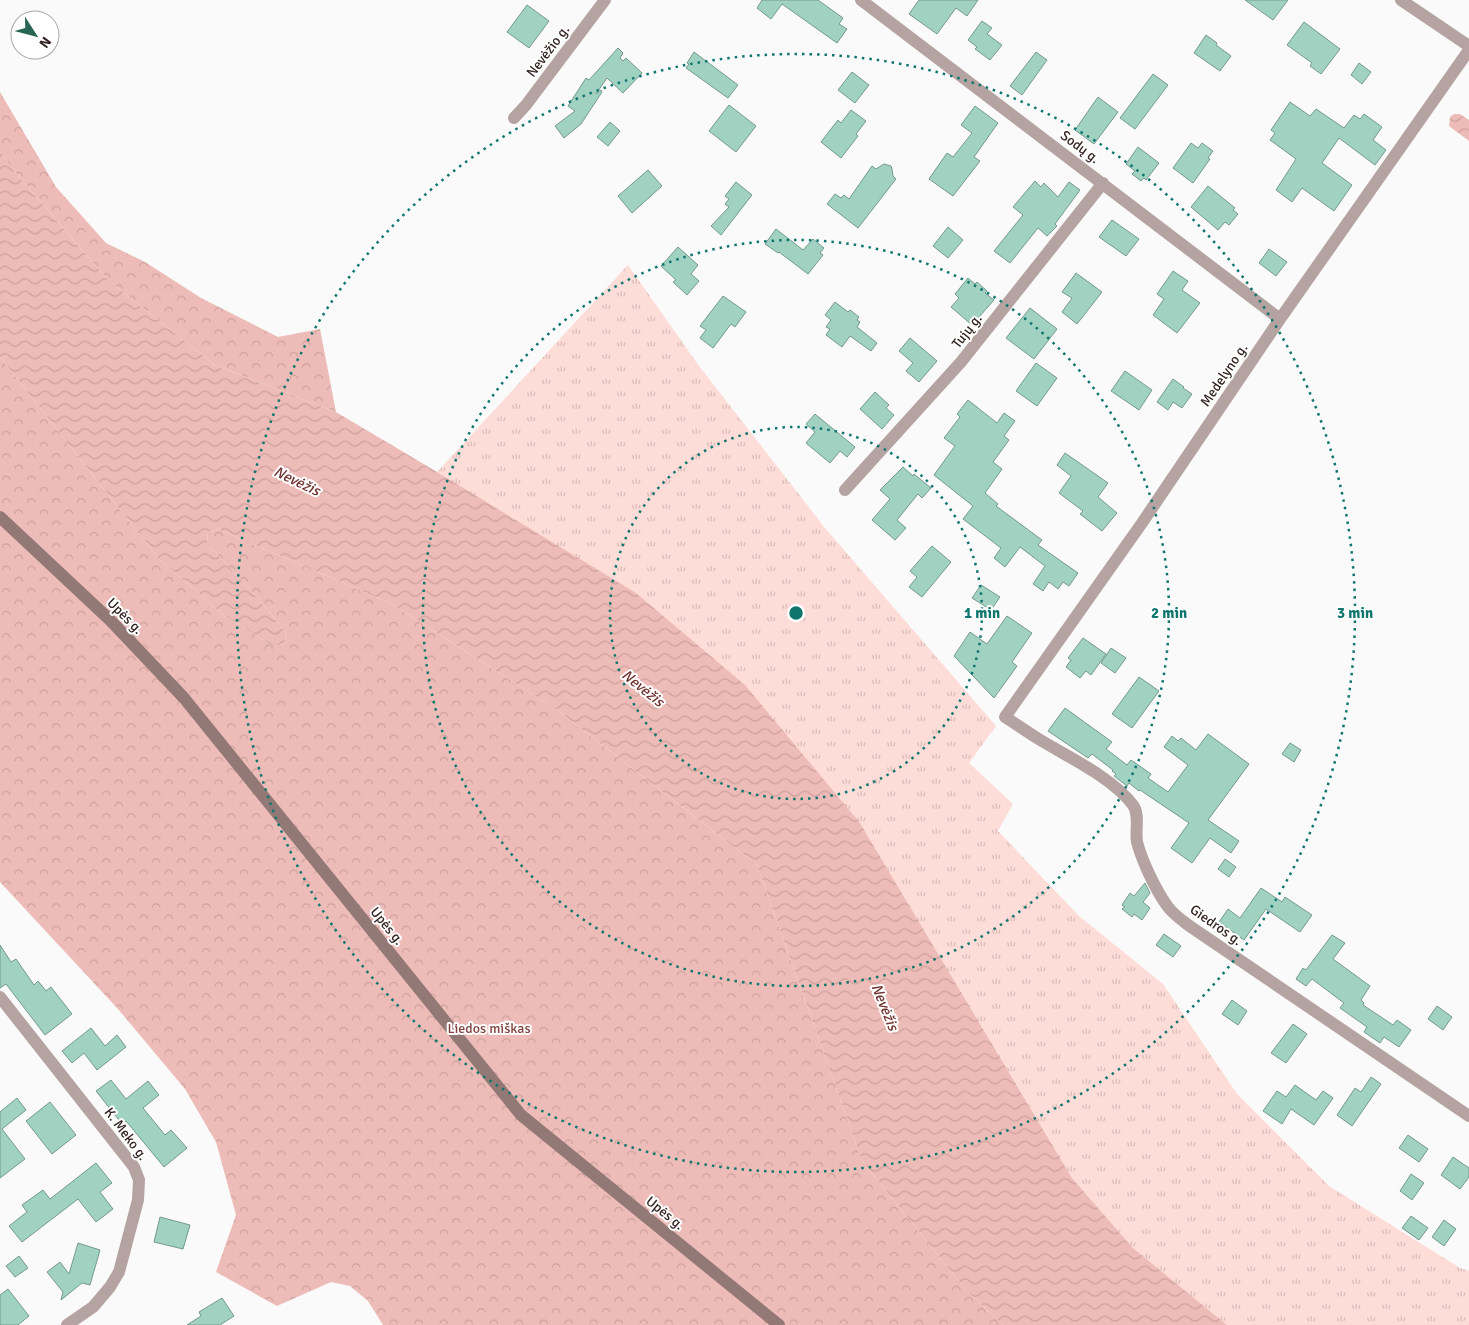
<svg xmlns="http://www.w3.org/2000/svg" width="1469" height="1325" viewBox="0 0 1469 1325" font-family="Signika,sans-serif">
<defs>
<pattern id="grass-tufts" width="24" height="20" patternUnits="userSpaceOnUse" patternTransform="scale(1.25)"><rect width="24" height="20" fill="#fedcd8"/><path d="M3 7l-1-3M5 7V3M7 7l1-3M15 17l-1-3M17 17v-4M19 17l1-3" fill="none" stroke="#dabcb9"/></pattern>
<pattern id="forest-crowns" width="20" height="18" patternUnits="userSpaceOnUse" patternTransform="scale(1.25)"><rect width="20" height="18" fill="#eebcb8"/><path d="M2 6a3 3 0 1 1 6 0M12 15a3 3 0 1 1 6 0" fill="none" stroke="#cda19e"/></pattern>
<pattern id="water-waves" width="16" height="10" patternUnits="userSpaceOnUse" patternTransform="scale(1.25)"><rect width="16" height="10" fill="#eebcb8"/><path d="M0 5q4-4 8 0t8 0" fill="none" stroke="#cda19e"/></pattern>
</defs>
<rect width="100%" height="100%" fill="#fafafa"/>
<path fill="url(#grass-tufts)" d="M 628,265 L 699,366 L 825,528 L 996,726 L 969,763 L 1013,804 L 998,831 L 1079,916 L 1163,984 L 1237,1094 L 1329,1186 L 1460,1268 L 1469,1271 L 1469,1325 L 1227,1325 L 1133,1248 L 1072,1178 L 860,823 L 437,472 Z"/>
<path fill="url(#forest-crowns)" d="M 0,92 L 56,187 L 106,243 L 145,262 L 201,298 L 278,337 L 320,329 L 336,412 L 215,365 L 108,280 L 14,171 L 0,151 Z
M 0,357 L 158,558 L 221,613 L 273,646 L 284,644 L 287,634 L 256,596 L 207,543 L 208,532 L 218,529 L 392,604 L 557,710 L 757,865 L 862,1161 L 966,1290 L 1003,1325 L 383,1325 L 368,1301 L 350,1286 L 331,1282 L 277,1306 L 216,1272 L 236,1215 L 216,1142 L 185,1089 L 118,1009 L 0,882 Z"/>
<path fill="url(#water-waves)" d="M 1454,114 L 1460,114 L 1469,120 L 1469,141 L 1449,126 L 1450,117 Z
M 0,151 L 14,171 L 108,280 L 215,365 L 336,412 L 437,472 L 636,593 L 745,685 L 860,823 L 1072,1178 L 1133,1248 L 1227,1325 L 1003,1325 L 966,1290 L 862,1161 L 757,865 L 557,710 L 392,604 L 218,529 L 208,532 L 207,543 L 256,596 L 287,634 L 284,644 L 273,646 L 221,613 L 158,558 L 0,357 Z"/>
<path fill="#a1d2c1" stroke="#739a8c" d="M 762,0 L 818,0 L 843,18 L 839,24 L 847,29 L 837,43 L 782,4 L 771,19 L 757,8 Z
M 919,0 L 978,0 L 967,16 L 956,8 L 937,34 L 909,14 Z
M 1245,0 L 1288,0 L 1273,20 Z
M 527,5 L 549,21 L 529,48 L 507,32 Z
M 982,21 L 992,28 L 987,34 L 1002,45 L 990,60 L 975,49 L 977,47 L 968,40 Z
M 1304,22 L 1340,49 L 1321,74 L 1310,66 L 1312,63 L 1287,45 Z
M 1206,35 L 1217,43 L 1216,45 L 1231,56 L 1220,71 L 1194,53 Z
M 618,48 L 623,53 L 620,58 L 623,61 L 626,58 L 642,73 L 623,93 L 607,78 L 596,94 L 601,90 L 602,92 L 581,124 L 564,138 L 555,126 L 575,111 L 568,106 L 586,78 L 589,80 Z
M 694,52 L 738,85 L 728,98 L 686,68 L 689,64 L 687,63 Z
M 1036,52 L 1047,60 L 1022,95 L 1010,86 Z
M 1359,63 L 1371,72 L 1362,84 L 1351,75 Z
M 852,72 L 869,85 L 855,103 L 838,90 Z
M 1153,74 L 1168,85 L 1135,129 L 1120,118 Z
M 1098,97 L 1118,112 L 1094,144 L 1075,130 Z
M 1290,102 L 1310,116 L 1316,109 L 1344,128 L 1354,115 L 1360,119 L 1364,114 L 1382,127 L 1373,140 L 1386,150 L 1375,165 L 1339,138 L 1322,163 L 1352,185 L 1334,211 L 1302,188 L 1292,202 L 1276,190 L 1296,159 L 1270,140 L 1275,133 L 1271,130 Z
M 729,105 L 756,126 L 736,152 L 709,131 Z
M 975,106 L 998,123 L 974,157 L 980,161 L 953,196 L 929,179 L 947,153 L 953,157 L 972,133 L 961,125 Z
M 851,110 L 866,121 L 856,134 L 858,136 L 841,158 L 821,142 L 838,120 L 841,123 Z
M 610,122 L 620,131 L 608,146 L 597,137 Z
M 1191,143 L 1198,148 L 1202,143 L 1213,151 L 1208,158 L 1210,159 L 1193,183 L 1173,168 Z
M 1138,147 L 1159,163 L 1146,180 L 1144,178 L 1141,181 L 1132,174 L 1135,171 L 1126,164 Z
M 884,164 L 891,166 L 892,169 L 893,176 L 896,179 L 858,228 L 827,204 L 835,194 L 841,198 L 844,195 L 849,199 L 872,166 L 876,169 Z
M 648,170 L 662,186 L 632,213 L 618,196 Z
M 1035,181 L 1041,187 L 1044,183 L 1058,197 L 1069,182 L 1080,190 L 1055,224 L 1057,226 L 1047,236 L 1038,228 L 1010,263 L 994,251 L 1023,215 L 1013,207 Z
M 736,182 L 752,195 L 721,235 L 711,226 L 729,207 L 725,204 L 729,199 L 725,196 Z
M 1208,186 L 1235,208 L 1233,210 L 1238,214 L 1229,225 L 1225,222 L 1218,230 L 1191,207 Z
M 1112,220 L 1139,239 L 1126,256 L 1099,237 Z
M 948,227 L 963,240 L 948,258 L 933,246 Z
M 776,229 L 803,250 L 813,239 L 824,248 L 820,253 L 823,255 L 808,274 L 779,252 L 778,253 L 765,244 Z
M 678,247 L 698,265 L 691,274 L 699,281 L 687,295 L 673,282 L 676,280 L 661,266 Z
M 1269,249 L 1287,262 L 1276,276 L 1259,263 Z
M 1173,271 L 1188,281 L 1182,290 L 1200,303 L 1177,333 L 1153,315 L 1164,299 L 1157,294 Z
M 1076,273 L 1102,292 L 1077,324 L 1062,312 L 1072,298 L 1062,292 Z
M 968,278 L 975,284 L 977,282 L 987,291 L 985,293 L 994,300 L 972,325 L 951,307 L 959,298 L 955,294 Z
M 723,296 L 746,312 L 735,327 L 731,324 L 713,348 L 700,338 L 706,330 L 700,326 Z
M 835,302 L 848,312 L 850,310 L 859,317 L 857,320 L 860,322 L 857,327 L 877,343 L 871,351 L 850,336 L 842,347 L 826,335 L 830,329 L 826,327 L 831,320 L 825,315 Z
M 1030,308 L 1057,329 L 1034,359 L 1006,338 Z
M 910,338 L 937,361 L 919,382 L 906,371 L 913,363 L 899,351 Z
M 1036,363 L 1057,378 L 1037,406 L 1016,391 Z
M 1125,371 L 1152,390 L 1139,410 L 1111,391 Z
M 1173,379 L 1184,387 L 1183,388 L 1192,394 L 1182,408 L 1173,402 L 1168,410 L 1157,402 Z
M 875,392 L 889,405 L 886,408 L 894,415 L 882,429 L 860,409 Z
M 968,400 L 997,423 L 1004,413 L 1015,421 L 1004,436 L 1009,440 L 993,462 L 1002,469 L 985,493 L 998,504 L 996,506 L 1042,540 L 1038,545 L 1078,573 L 1069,586 L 1063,582 L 1058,589 L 1049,582 L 1043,591 L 1033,584 L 1045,566 L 1020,547 L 1005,567 L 994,558 L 1001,548 L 963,519 L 973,506 L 934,475 L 955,446 L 944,438 L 960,417 L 957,414 Z
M 815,414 L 855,447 L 847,457 L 840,451 L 830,463 L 806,443 L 815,432 L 806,424 Z
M 1065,453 L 1108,483 L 1098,497 L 1117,513 L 1102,531 L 1080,514 L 1083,511 L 1059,493 L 1071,476 L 1057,465 Z
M 903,467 L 913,476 L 914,474 L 931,488 L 922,498 L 918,494 L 897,520 L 906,528 L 895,540 L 872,520 L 890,499 L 880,490 Z
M 932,546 L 951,562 L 922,597 L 909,587 L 917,577 L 910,571 Z
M 981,585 L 1000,597 L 991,610 L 972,598 Z
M 1007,616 L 1032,633 L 1012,662 L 1017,666 L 994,698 L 954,656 L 970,632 L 987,644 Z
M 1083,638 L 1106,654 L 1091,675 L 1086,671 L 1080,678 L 1066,667 L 1071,660 L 1068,658 Z
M 1111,648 L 1126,658 L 1115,673 L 1101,663 Z
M 1139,677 L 1159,691 L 1132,728 L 1112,714 Z
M 1065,708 L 1112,742 L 1106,749 L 1127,765 L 1131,760 L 1151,774 L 1148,778 L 1168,792 L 1188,765 L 1164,747 L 1172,736 L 1178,741 L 1181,738 L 1196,750 L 1208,734 L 1249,764 L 1208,820 L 1239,841 L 1231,853 L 1210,838 L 1192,863 L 1171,848 L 1189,823 L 1140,790 L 1139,791 L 1129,783 L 1127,786 L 1114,776 L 1116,774 L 1112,771 L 1113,770 L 1092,754 L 1088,758 L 1048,731 Z
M 1290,743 L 1301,750 L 1294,762 L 1282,754 Z
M 1225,859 L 1236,867 L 1229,877 L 1218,869 Z
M 1145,883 L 1150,893 L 1143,902 L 1150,908 L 1142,920 L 1134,914 L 1132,917 L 1122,909 L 1125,907 L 1122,905 L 1130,893 L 1134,896 Z
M 1261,888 L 1282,902 L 1285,897 L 1312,915 L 1300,932 L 1266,909 L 1244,940 L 1219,922 L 1228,909 L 1240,918 Z
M 1164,934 L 1181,946 L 1173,957 L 1156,945 Z
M 1332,935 L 1345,943 L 1333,959 L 1370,986 L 1361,1000 L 1364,1003 L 1363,1005 L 1393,1025 L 1397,1020 L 1411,1030 L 1399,1047 L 1384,1037 L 1380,1043 L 1364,1032 L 1367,1027 L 1340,1008 L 1344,1003 L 1312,979 L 1306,986 L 1296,979 L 1303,968 L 1306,970 Z
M 0,945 L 11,962 L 16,959 L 34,985 L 38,981 L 46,991 L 51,987 L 72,1014 L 45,1035 L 6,984 L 0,988 Z
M 1232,1000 L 1247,1011 L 1238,1025 L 1222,1014 Z
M 1437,1006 L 1452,1017 L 1443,1030 L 1428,1019 Z
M 1293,1024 L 1307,1034 L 1286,1063 L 1271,1053 Z
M 91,1028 L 105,1046 L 117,1035 L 126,1047 L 97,1070 L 84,1053 L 72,1063 L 62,1051 Z
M 1371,1077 L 1381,1084 L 1352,1126 L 1337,1115 L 1355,1088 L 1361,1092 Z
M 111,1080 L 126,1099 L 148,1081 L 159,1095 L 143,1108 L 165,1135 L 171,1130 L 187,1148 L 164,1167 L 126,1121 L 122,1124 L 96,1091 Z
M 1295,1085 L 1316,1100 L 1323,1091 L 1333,1098 L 1314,1125 L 1291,1109 L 1282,1124 L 1263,1111 L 1277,1091 L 1286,1097 Z
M 17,1098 L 26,1110 L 2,1129 L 25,1159 L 0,1178 L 0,1112 Z
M 50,1102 L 76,1135 L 52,1154 L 26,1121 Z
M 1408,1135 L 1428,1149 L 1419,1162 L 1399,1148 Z
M 1453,1157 L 1469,1168 L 1469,1177 L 1460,1189 L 1441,1175 Z
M 96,1163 L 112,1183 L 100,1192 L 113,1209 L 96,1222 L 78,1199 L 22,1242 L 9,1226 L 27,1212 L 22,1205 L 43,1190 L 50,1199 Z
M 1411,1174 L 1424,1183 L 1412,1200 L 1400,1191 Z
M 1411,1216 L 1428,1228 L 1419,1240 L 1402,1228 Z
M 160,1217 L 190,1225 L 183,1249 L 154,1242 Z
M 1444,1220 L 1456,1229 L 1444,1246 L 1432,1237 Z
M 78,1243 L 100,1250 L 90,1285 L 82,1283 L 61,1300 L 63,1292 L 47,1272 L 60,1262 L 69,1274 Z
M 19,1256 L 28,1268 L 15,1277 L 6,1266 Z
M 8,1289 L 29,1316 L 18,1325 L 0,1325 L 0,1295 Z
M 222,1298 L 234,1316 L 220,1325 L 187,1325 L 201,1316 L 199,1312 Z"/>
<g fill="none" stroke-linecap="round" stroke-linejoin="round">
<path stroke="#b5a3a1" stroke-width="12" d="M 861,0 L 1280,319
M 1401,0 L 1469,46
M 1469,50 L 1280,319 L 1142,523 L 1005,717 C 1016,724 1026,731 1037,738 C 1066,756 1112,777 1133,805 C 1140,815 1135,830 1137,842 C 1142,861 1156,891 1168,907 C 1174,915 1183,921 1191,927 L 1469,1116
M 514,118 L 526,105 L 605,0
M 845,490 L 961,362 L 1103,183
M 0,997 L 134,1167 L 139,1180 L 138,1200 L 119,1272 L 110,1287 L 93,1307 L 67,1325"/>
<path stroke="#937976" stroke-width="12" d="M 0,517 L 110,620 L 184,698 L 521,1115 L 779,1325"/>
</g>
<g fill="none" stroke="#0f766e" stroke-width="2.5" stroke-dasharray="2.5 5">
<circle cx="796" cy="613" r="186"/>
<circle cx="796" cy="613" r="373"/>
<circle cx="796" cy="613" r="559"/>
</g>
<g text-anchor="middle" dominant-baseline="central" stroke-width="4" stroke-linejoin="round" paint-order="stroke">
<g font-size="14" fill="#322321" stroke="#fff">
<text transform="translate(548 51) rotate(-53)">Nevėžio g.</text>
<text transform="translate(1080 147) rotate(37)">Sodų g.</text>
<text transform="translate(967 331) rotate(-52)">Tujų g.</text>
<text transform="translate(1224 375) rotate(-56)">Medelyno g.</text>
<text transform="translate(125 616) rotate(45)">Upės g.</text>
<text transform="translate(1216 925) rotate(35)">Giedros g.</text>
<text transform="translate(387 926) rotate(51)">Upės g.</text>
<text transform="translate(126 1134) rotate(53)">K. Meko g.</text>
<text transform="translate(665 1213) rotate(39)">Upės g.</text>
</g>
<g font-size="14" fill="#81423e" stroke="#fff">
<text x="489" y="1028">Liedos miškas</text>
</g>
<g font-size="15" font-style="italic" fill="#703330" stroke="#fff">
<text transform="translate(297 481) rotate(26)">Nevėžis</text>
<text transform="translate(643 688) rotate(39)">Nevėžis</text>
<text transform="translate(885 1007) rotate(68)">Nevėžis</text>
</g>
</g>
<circle cx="796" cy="613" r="8" fill="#0f766e" stroke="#fff" stroke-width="2.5"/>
<g font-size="15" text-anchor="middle" font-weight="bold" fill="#0f766e" stroke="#fff" stroke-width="4" stroke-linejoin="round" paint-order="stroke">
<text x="982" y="618">1 min</text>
<text x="1169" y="618">2 min</text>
<text x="1355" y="618">3 min</text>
</g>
<g transform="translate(35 35) rotate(126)"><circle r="24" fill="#ffffff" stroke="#ada7a6"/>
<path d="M0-4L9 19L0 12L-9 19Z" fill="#276654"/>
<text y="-8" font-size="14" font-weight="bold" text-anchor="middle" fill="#322321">N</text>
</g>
</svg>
